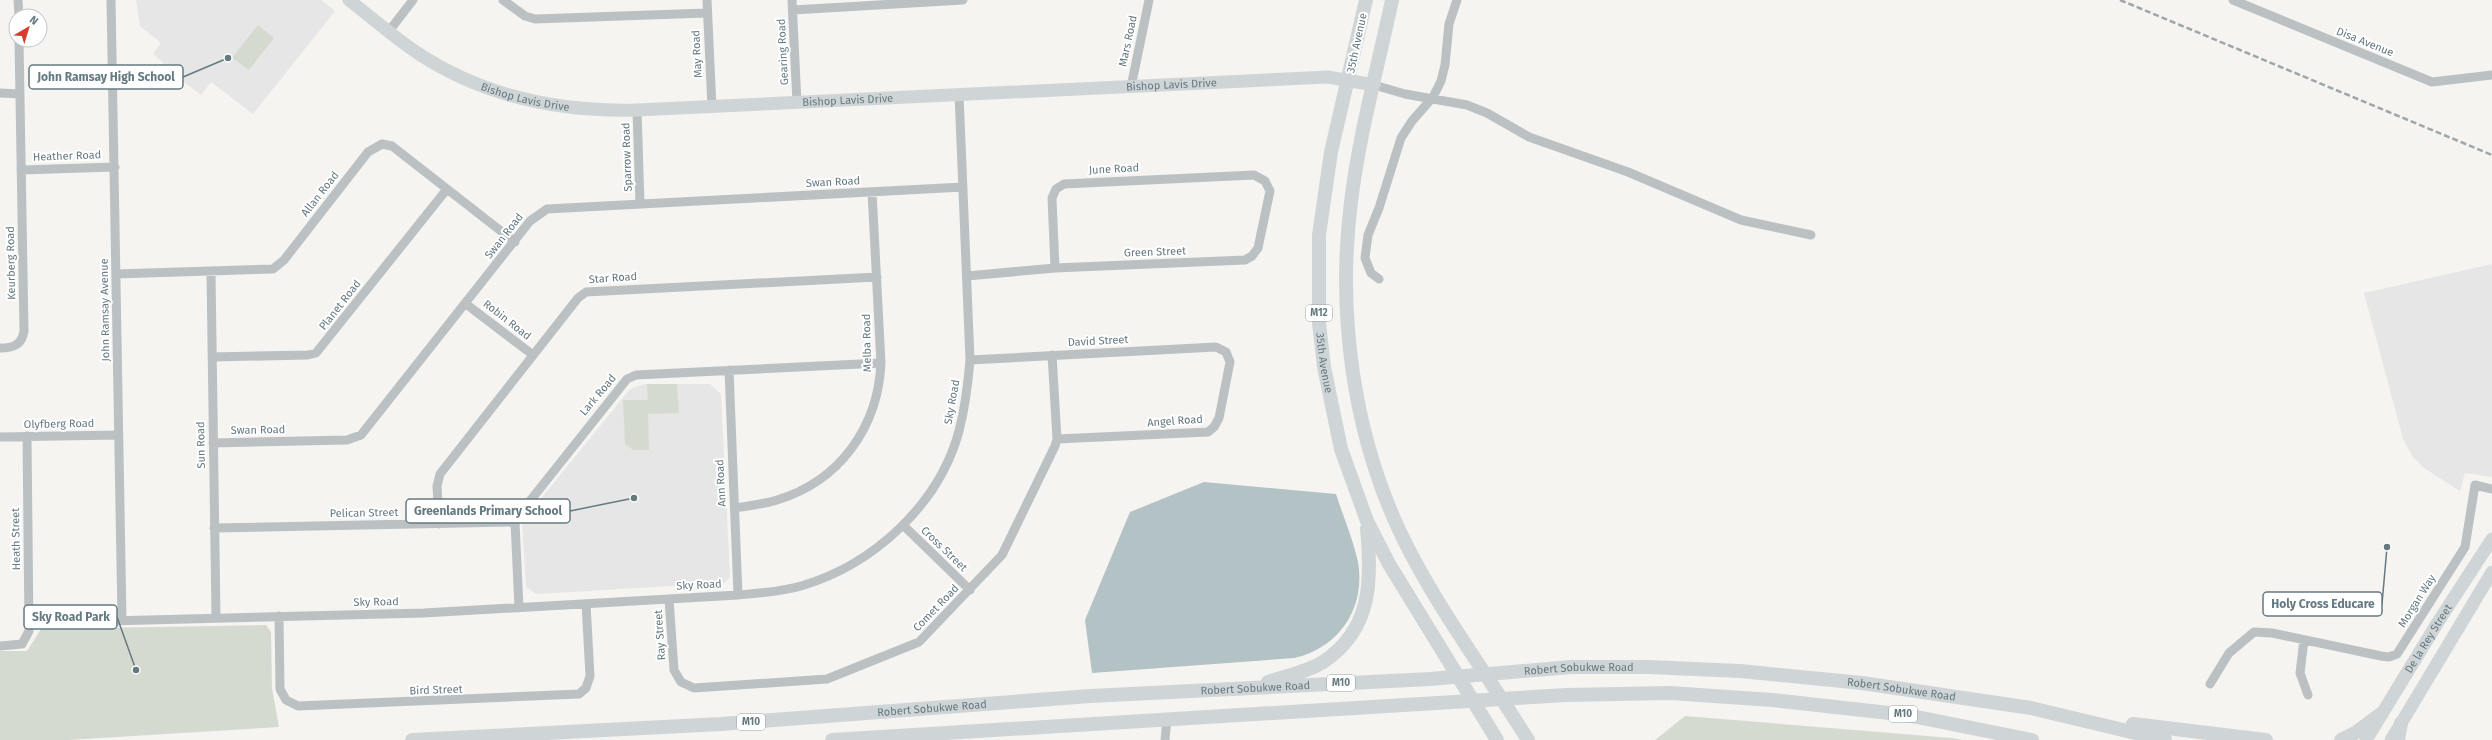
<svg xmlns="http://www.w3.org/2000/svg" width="2492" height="740" viewBox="0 0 2492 740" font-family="'Fira Sans',sans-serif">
<rect width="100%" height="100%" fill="#f5f4f1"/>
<path fill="#e5e6e5" d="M 136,0 L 321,0 L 335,11 L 253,114 L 211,82 L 201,95 L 162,65 L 164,63 L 153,54 L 161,43 L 140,26 Z
M 2492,264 L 2492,477 L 2465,473 L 2460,491 L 2424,468 L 2413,457 L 2403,439 L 2364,293 Z
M 644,384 L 710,384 L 721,394 L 730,577 L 724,583 L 536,594 L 526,587 L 522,522 L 630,389 Z"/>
<path fill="#d5dad1" d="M 258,25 L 274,38 L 249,70 L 232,58 Z
M 647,384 L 677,384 L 679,413 L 648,414 L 649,450 L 633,450 L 625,444 L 623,400 L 648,400 Z
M 266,625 L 271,632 L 272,688 L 279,727 L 68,740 L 0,740 L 0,651 L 27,651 L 41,629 Z
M 1685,716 L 1952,738 L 1963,740 L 1655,740 Z"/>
<path fill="#b3c2c4" d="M 1204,482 L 1336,494 C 1343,516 1353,539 1358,562 C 1366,608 1339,648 1294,658 L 1092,673 L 1085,620 L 1130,512 Z"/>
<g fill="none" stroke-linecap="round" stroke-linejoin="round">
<path stroke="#bbc1c3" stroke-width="9" d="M 18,0 L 19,16
M 111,0 L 122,620
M 503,0 L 525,16 L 535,19 L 707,13
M 707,0 L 712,107
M 792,0 L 797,103
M 2233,0 L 2432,82 L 2492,75
M 793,10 L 963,0
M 389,31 L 413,0
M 1374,85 L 1405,94 L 1467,105 L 1487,113 L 1529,137 L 1628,172 L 1741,220 L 1811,235
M 1131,87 L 1149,0
M 0,93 L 20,94
M 637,110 L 640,204
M 21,170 L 115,167
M 211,272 L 216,617
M 116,274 L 273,269 L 284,260 L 368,152 L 382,144 L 392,146 L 515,242
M 967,276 L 1055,268 L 1245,260 L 1252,256 L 1258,248 L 1270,191 L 1265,181 L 1254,175 L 1064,184 L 1056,189 L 1052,198 L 1055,268
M 1379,279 L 1371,273 L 1365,258 L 1368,235 L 1379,208 L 1401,138 L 1412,121 L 1433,97 L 1441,81 L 1445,65 L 1449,24 L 1457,0
M 466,304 L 533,355
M 0,348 C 13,348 22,345 24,331 L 19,40
M 212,357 L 308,355 L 316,353 L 447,189
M 970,360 L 1216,347 L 1226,352 L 1230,362 L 1219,418 L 1214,427 L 1208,432 L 1057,439
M 729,370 L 738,595
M 0,437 L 118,435
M 213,443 L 347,440 L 361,435 L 530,221 L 547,209 L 963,187
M 735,508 C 749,506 764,504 777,500 C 840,481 878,427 881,363 L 872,192
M 439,524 L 437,486 L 440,474 L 578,298 L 586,292 L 877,277
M 903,525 L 970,590
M 214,528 L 515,522
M 669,599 L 674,670 L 681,682 L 694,688 L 827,679 L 919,642 L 1002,555 L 1055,446 L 1057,439 L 1052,355
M 519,608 L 515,522 L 518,516 L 627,379 L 636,375 L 881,363
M 279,616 L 280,689 L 286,700 L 298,706 L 579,694 L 586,688 L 590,676 L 586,604
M 30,623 L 424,613 L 738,595 C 760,593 781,592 801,586 C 873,565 939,505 959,431 C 965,408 968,384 970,360 L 959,94
M 2304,640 L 2300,673 L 2308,695
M 0,646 L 22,644 L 29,631 L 27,436
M 2210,684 L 2229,653 L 2254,632 L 2272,633 L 2381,656 L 2389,657 L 2397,654 L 2465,547 L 2475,485 L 2492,489
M 1165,740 L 1167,719"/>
<g stroke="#cfd5d7" stroke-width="13">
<path id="s1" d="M 349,0 C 372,18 395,38 419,54 C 485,97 560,112 637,110 L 1328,77 L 1374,85"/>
<path id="s2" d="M 2366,740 L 2438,622 L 2492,539"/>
<path d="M 2391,740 L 2492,572"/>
</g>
<g stroke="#cfd5d7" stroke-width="14">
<path id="s3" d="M 1366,0 L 1331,152 L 1319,235 L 1319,323 L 1324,367 L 1341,449 L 1367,521 L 1389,564 L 1497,740"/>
<path d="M 1392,0 C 1378,66 1359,135 1351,202 C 1337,313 1353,433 1401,534 C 1436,607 1486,672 1528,740"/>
<path d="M 1268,682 C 1286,676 1307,672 1323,662 C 1372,630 1372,580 1367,529"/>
<path d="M 2133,724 L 2266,740"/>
<path id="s4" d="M 412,740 L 721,724 L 1090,696 L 1430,679 L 1571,667 L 1649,667 L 1740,671 L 1862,683 L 2031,708 L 2165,740"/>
<path d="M 832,740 L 1566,695 L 1670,693 L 1772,700 L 1907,715 L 2032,740"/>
<path d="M 2341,740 L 2355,733 L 2382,713"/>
<path d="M 2398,740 L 2401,723"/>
</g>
<path stroke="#9da6a9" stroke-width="2.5" stroke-dasharray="6 3" stroke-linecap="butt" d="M 2120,0 L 2492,155"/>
</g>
<g text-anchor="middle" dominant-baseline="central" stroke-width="4" stroke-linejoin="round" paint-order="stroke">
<g fill="#fff" stroke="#93a1a7" stroke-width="1">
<rect x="1306" y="305" width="26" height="16" rx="3"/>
<rect x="1327" y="675" width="28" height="16" rx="3"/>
<rect x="1889" y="706" width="28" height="16" rx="3"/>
<rect x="737" y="714" width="28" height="16" rx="3"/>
</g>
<g font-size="10" font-weight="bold" fill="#657981">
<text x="1319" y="313">M12</text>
<text x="1341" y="683">M10</text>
<text x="1903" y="714">M10</text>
<text x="751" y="722">M10</text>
</g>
<g font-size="11" fill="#657981" stroke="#fff">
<text transform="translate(1128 41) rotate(-78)">Mars Road</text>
<text transform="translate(2365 42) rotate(22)">Disa Avenue</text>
<text transform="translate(1357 43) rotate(-78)">35th Avenue</text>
<text transform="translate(783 52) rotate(-93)">Gearing Road</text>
<text transform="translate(697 54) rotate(-93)">May Road</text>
<text stroke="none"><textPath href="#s1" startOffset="852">Bishop Lavis Drive</textPath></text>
<text stroke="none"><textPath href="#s1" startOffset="204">Bishop Lavis Drive</textPath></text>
<text stroke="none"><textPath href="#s1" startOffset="528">Bishop Lavis Drive</textPath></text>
<text transform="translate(67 156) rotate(-2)">Heather Road</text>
<text transform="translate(627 157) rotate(-92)">Sparrow Road</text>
<text transform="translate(1114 169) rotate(-3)">June Road</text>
<text transform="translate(833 182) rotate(-3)">Swan Road</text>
<text transform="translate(320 194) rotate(-52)">Allan Road</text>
<text transform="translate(504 236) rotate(-52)">Swan Road</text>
<text transform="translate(1155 252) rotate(-2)">Green Street</text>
<text transform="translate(11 263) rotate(-91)">Keurberg Road</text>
<text transform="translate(613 278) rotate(-4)">Star Road</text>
<text transform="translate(340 305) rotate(-52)">Planet Road</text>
<text transform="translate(105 310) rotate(-91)">John Ramsay Avenue</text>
<text transform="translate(507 320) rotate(38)">Robin Road</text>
<text transform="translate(1098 341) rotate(-3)">David Street</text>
<text transform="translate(867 343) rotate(-91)">Melba Road</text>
<text stroke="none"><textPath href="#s3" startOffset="368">35th Avenue</textPath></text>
<text transform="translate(598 395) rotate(-50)">Lark Road</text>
<text transform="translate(952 402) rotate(-80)">Sky Road</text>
<text transform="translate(1175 421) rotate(-4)">Angel Road</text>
<text transform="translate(59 424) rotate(-1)">Olyfberg Road</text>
<text transform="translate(258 430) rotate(-1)">Swan Road</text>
<text transform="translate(201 445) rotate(-91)">Sun Road</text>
<text transform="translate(721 483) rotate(-93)">Ann Road</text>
<text transform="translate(364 513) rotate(-1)">Pelican Street</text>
<text transform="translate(16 539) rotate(-91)">Heath Street</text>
<text transform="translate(944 549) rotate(44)">Cross Street</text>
<text transform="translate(699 585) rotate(-3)">Sky Road</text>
<text transform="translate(2417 601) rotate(-58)">Morgan Way</text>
<text transform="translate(376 602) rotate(-1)">Sky Road</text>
<text transform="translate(936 608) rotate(-46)">Comet Road</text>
<text transform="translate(660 635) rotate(-94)">Ray Street</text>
<text stroke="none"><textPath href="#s2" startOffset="119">De la Rey Street</textPath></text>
<text stroke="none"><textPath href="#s4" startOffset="1169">Robert Sobukwe Road</textPath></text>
<text stroke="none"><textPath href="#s4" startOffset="845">Robert Sobukwe Road</textPath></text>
<text stroke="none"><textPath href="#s4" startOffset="1493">Robert Sobukwe Road</textPath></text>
<text transform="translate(436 690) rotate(-2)">Bird Street</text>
<text stroke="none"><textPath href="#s4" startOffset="521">Robert Sobukwe Road</textPath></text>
</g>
</g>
<path fill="none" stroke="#657981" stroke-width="1.5" d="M228 58L183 77M634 498L570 511M2387 547L2382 604M136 670L117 617"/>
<g fill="#657981" stroke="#fff" stroke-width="1.5">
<circle cx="228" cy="58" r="4"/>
<circle cx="634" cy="498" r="4"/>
<circle cx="2387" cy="547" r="4"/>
<circle cx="136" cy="670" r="4"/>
</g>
<g fill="#fff" stroke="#657981" stroke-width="1.5">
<rect x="29" y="65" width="154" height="24" rx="4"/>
<rect x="406" y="499" width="164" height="24" rx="4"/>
<rect x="2263" y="592" width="119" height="24" rx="4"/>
<rect x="24" y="605" width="93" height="24" rx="4"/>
</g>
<g font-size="12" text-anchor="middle" font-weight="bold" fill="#657981">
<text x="106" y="81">John Ramsay High School</text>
<text x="488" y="515">Greenlands Primary School</text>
<text x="2323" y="608">Holy Cross Educare</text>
<text x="71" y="621">Sky Road Park</text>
</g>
<g transform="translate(28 28) rotate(38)"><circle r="19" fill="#ffffff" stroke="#c1c9cd"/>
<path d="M0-3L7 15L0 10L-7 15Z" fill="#d93b2d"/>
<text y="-6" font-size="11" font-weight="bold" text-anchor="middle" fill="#657981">N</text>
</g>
</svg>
